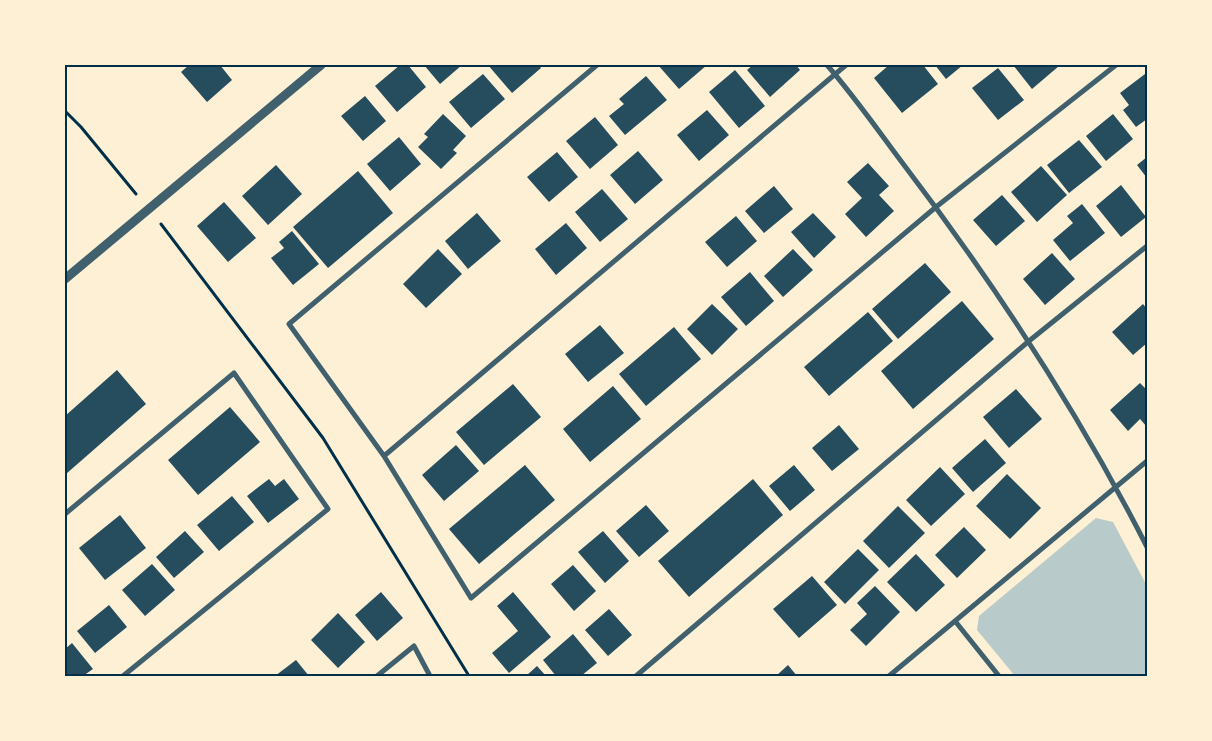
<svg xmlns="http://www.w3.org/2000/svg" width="1212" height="741" viewBox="0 0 1212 741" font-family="'Golos Text',sans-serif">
<rect width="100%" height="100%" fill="#fdf0d5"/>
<path fill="#b9caca" d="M 1096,518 L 1113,522 L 1147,586 L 1147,676 L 1015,676 L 977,630 L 979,616 Z"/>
<path fill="#264d5e" d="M 189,65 L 220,65 L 232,80 L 207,102 L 181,72 Z
M 400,65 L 408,65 L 426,87 L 397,112 L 375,86 Z
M 424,65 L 462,65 L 440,84 Z
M 488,65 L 539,65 L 541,68 L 512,93 Z
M 658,65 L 707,65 L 679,89 Z
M 753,65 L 796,65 L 800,70 L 770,97 L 747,70 Z
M 889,65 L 923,65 L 938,84 L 902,113 L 874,78 Z
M 935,65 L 963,65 L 946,79 Z
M 1013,65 L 1058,65 L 1059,66 L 1032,89 Z
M 998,68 L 1024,100 L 998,120 L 972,88 Z
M 735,70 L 765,106 L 739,128 L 709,92 Z
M 483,74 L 505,99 L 471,128 L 449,102 Z
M 1145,74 L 1147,77 L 1147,119 L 1136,127 L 1123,110 L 1129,105 L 1120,93 Z
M 646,76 L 667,100 L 625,135 L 609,116 L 624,104 L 619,99 Z
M 365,96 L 386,121 L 363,141 L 341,116 Z
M 707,110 L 729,135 L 699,161 L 677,135 Z
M 443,114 L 466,136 L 453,150 L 457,153 L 441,169 L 418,147 L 428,137 L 424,134 Z
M 1113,114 L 1133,139 L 1106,161 L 1086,136 Z
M 595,117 L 618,145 L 590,169 L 566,141 Z
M 399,137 L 421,164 L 390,191 L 367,164 Z
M 1079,140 L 1102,167 L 1069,193 L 1047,165 Z
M 638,151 L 663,180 L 635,204 L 610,175 Z
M 557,152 L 578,177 L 549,202 L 527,177 Z
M 1147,157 L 1147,178 L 1137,165 Z
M 868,163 L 889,186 L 879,195 L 894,211 L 866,237 L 845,214 L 862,198 L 847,182 Z
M 276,165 L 302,194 L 268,225 L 242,196 Z
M 1041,166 L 1067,195 L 1037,222 L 1011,192 Z
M 358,171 L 393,213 L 328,268 L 293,227 Z
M 1121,185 L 1146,217 L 1121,237 L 1096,206 Z
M 774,186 L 793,209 L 764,233 L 745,211 Z
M 602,189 L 628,219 L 600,242 L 575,212 Z
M 1002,195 L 1025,221 L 996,246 L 973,220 Z
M 224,202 L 256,238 L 228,262 L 197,226 Z
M 1082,204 L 1105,233 L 1070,261 L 1053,240 L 1073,223 L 1067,216 Z
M 477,213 L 501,241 L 468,269 L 445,241 Z
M 813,213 L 836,237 L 814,258 L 791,232 Z
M 736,216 L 757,241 L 727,267 L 705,242 Z
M 566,223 L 587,248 L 556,275 L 535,249 Z
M 292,231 L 319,264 L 293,285 L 271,258 L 284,248 L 279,242 Z
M 438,249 L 462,274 L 426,308 L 403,284 Z
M 793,249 L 813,270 L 783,297 L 764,276 Z
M 1052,253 L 1075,279 L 1045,305 L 1023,279 Z
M 925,263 L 951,292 L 898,339 L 872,309 Z
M 750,272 L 774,301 L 746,326 L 721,297 Z
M 962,301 L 994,339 L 913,409 L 881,371 Z
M 712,304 L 738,329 L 712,355 L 687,329 Z
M 1143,304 L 1147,309 L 1147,343 L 1133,355 L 1112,332 Z
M 868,312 L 893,341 L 829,396 L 804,367 Z
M 600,325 L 624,353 L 588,382 L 565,354 Z
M 674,327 L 701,359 L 646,406 L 619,374 Z
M 117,370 L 146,404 L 66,474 L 65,416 Z
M 1140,383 L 1147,390 L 1147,427 L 1140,419 L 1128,431 L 1110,410 Z
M 513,384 L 541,417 L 484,465 L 456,432 Z
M 613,386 L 641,419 L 590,462 L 563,429 Z
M 1016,389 L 1042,419 L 1009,448 L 983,417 Z
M 230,407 L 260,442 L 198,495 L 168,460 Z
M 839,425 L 859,449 L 832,471 L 812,448 Z
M 985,439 L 1006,463 L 973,492 L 952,468 Z
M 456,445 L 479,471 L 444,501 L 422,475 Z
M 525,465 L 555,500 L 479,564 L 449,529 Z
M 794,465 L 815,490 L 790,511 L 769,486 Z
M 940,467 L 965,494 L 931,526 L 906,500 Z
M 1007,474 L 1041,508 L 1010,539 L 976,506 Z
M 269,479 L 275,486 L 284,479 L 299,499 L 268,523 L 247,496 Z
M 753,479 L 783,515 L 689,597 L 658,561 Z
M 232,496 L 254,522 L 219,551 L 197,525 Z
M 646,505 L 669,531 L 639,557 L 616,531 Z
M 898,506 L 925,533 L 889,568 L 863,541 Z
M 120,515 L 146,548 L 105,580 L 79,548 Z
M 964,527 L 986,550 L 957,578 L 935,555 Z
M 185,531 L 204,552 L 174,578 L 156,557 Z
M 603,531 L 629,561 L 605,583 L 578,552 Z
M 858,549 L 879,570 L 845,604 L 824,582 Z
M 916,554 L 945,585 L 916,612 L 887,582 Z
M 152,564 L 175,590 L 145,616 L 122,590 Z
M 573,565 L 596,591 L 574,611 L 551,584 Z
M 812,576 L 837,605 L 799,638 L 773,609 Z
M 875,586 L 900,612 L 866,646 L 850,630 L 867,614 L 857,603 Z
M 381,592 L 403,618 L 377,641 L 355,615 Z
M 513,592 L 551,637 L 509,673 L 492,653 L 518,631 L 497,606 Z
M 109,605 L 127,627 L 95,653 L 77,631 Z
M 609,609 L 632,635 L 608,656 L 585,630 Z
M 338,613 L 365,642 L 338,668 L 311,640 Z
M 573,634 L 597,663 L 581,676 L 556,676 L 543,660 Z
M 72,643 L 93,669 L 83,676 L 65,676 L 65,649 Z
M 296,660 L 309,676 L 275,676 Z
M 788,665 L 797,676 L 776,676 Z
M 537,666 L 546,676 L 526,676 Z"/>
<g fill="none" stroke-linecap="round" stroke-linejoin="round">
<path stroke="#003049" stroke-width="3" d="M 65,111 L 81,127 L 136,194
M 161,224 L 323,438 L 469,676"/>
<path stroke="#3f606c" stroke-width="5" d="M 597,65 L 289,324 L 384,456 L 471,598 L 936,207 L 1116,65
M 827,65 C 854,96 877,129 901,161 C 994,283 1078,411 1147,547
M 384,456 L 846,65
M 65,514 L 234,373 L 328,509 L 123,676
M 955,621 L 999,676
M 377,676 L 414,646 L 430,676
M 636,676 L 1029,341 L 1147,246
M 889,676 L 1147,461"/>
<path stroke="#3f606c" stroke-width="9" d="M 65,279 L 321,65"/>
</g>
<rect width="1212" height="741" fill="none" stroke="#fdf0d5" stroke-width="132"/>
<rect x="66" y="66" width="1080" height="609" fill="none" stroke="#003049" stroke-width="2"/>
</svg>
